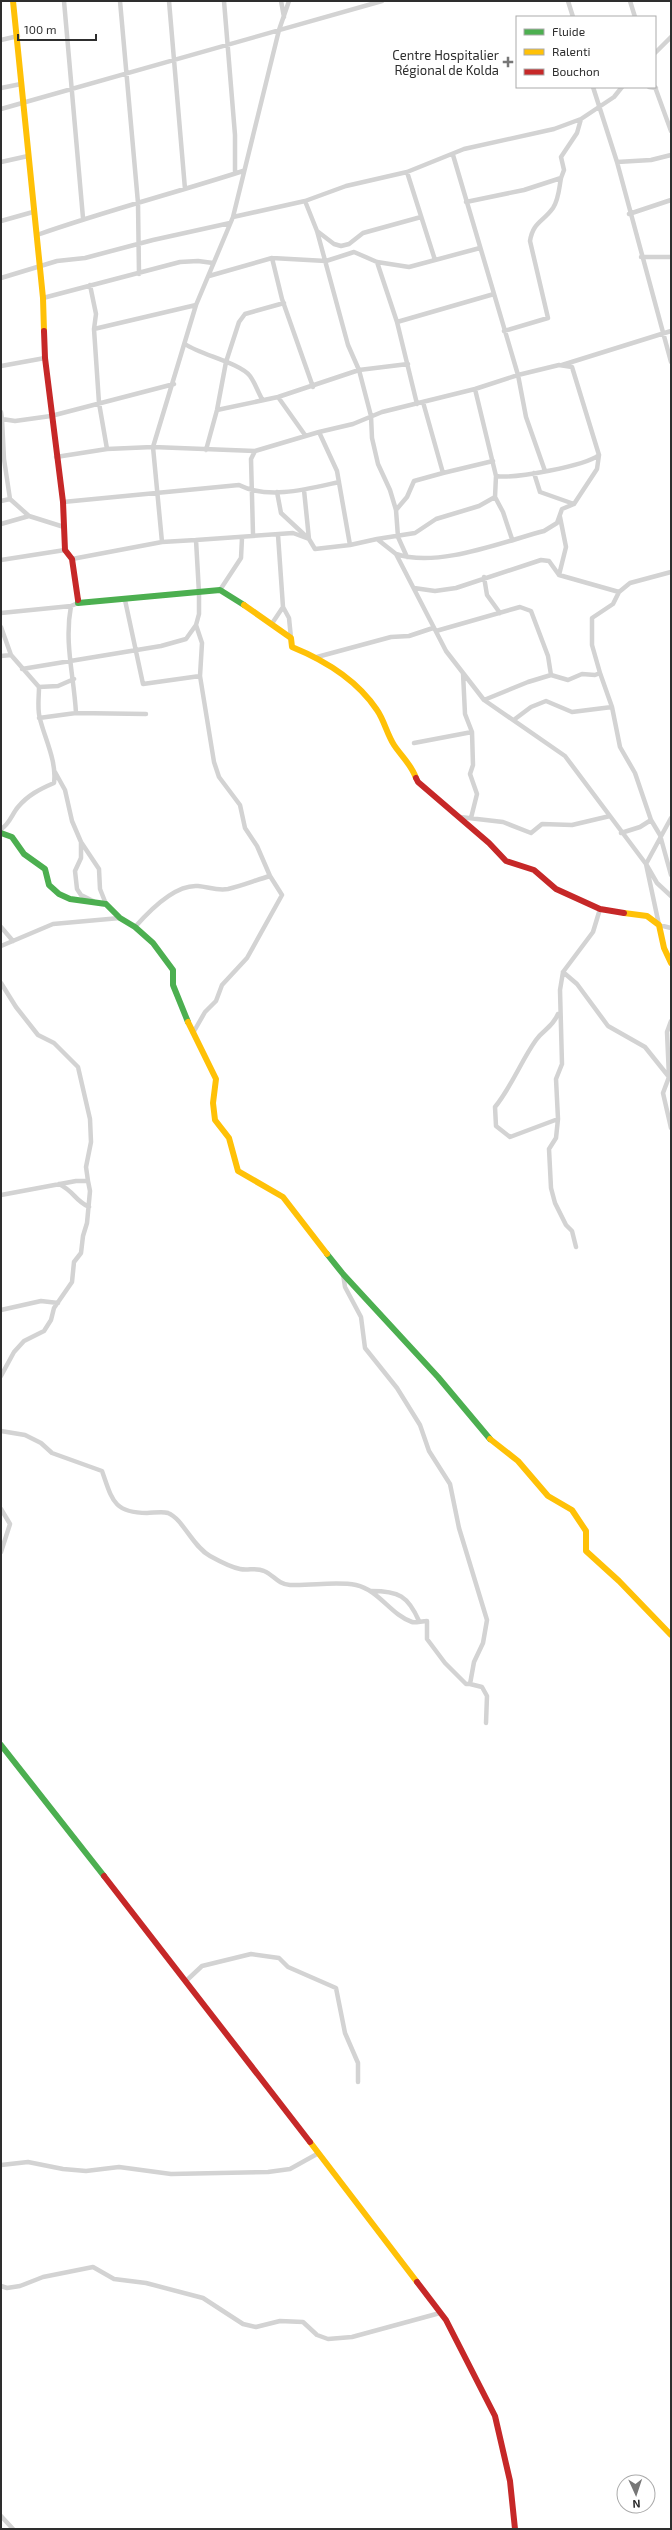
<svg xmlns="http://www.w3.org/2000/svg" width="672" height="2530" viewBox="0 0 672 2530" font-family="'Exo 2',sans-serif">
<rect width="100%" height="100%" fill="#fff"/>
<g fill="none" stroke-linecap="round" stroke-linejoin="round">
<path stroke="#d3d3d3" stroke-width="4.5" d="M 64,1 L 83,218
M 120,1 L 138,203 L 139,274
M 169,1 L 185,189
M 224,1 L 235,135 L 235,173
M 281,1 L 284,17
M 289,1 L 279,30 L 233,217 L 196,305 L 153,447 L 255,451 L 319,432 L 337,471 L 350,545 L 377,539 L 396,554 L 446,651 L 484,700 L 565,756 L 646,864 L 657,883 L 671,896
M 568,1 L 573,17
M 630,1 L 635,17
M 1,40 L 18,36
M 655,53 L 671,37
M 593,87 L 617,162 L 671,362
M 649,87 L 656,88
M 655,87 L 671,131
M 1,88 L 21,84
M 1,109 L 382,1
M 453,155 L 518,375 L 526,417 L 545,471
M 1,162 L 28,156
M 617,162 L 651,160 L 671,155
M 407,172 L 435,260
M 305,201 L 317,231 L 348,345 L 359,370 L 371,416 L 372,438 L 378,464 L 390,490 L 396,510
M 466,202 L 524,190 L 561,178 L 564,170 L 561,157 L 577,133 L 581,119
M 629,214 L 671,200
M 233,217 L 305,201 L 346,186 L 407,172 L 464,149 L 554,129 L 581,119 L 614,97 L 622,87
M 1,221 L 33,212
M 317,231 L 334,244 L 341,246 L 349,244 L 363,233 L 421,217
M 37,235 C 105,211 175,193 243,171
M 641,257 L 671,257
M 272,258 L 282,299 L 313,387
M 377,262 L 397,322 L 417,404
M 209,276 L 272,258 L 326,261 L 354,252 L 377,262 L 409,267 L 480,248
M 1,278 L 57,261 L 85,258 L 153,240 L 230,223
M 90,285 L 96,314 L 94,329 L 99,403 L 107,449
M 43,298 L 180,262 L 198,261 L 213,263
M 397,322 L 494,294
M 94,329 L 196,305
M 504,331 L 548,318 L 530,241 C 533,222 543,222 553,208 C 559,199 559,188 561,178
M 185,344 C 201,355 240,363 250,376 C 255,383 258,392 262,399
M 562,365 L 671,331
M 1,366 L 45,358
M 278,397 L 305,435
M 423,402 L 443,473 L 493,461
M 217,410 L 278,397 L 359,370 L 408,364
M 1,412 L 2,419 L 15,421 L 51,416 L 174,384
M 2,419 L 4,459 L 10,499
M 319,432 L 353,424 L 382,412 L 475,389 L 518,375 L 559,365 L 572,367 L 599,455 L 597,469 L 574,504 L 562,509 L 557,523 L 544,531 C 502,542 438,568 396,554
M 206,450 L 217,410 L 226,362 L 239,322 L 245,314 L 284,303
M 56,457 L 107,449 L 153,447 L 162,542
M 534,473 L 540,492 L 574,504
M 496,476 C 514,479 585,466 599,455
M 277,492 L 281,513 L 309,539 L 315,549 L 350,545
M 495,497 L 503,512 L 512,539
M 1,501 L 10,499 L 29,516 L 64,527
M 63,502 L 239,485 C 268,500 308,489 339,482
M 1,524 L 29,516
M 253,534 L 251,459 L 255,451
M 278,535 L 283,607 L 289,618 L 291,638
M 377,539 L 415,533 L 436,519 L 479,506 L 495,497 L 496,476 L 475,389
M 196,540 L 293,533 L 309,539 L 304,490
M 407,557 L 398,537 L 396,510 L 407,497 L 414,481 L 443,473
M 72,559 L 162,542 L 196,540 L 199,593 L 199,614 L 196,625 L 202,643 L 200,676 L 143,684 L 125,600
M 1,560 L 65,550
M 559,575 L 566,547 L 560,517
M 484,577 L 487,595 L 500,613
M 414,588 L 435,591 L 456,588 L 541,560 L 549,561 L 559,575 L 619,592 L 630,583 L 671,572
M 220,590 L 241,558 L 242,538
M 71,606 C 64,643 74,676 76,713
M 1,613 L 71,606 L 78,603
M 273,622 L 283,607
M 1,627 L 11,655 L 39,687 L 58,686 L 74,679
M 436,631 L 520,607 L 531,611 L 548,656 L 551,675
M 1,656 L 11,655
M 317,657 L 391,637 L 409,636 L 433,628
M 22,669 L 161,646 L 186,639 L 196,625
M 463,673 L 465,714 L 472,732 L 473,765 L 470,774 L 477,794 L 471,818
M 600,673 L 612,707 L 620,747 L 635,773 L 651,820 L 640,827 L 621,833
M 484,700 L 528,682 L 551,675 L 568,680 L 582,674 L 595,675 L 600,673 L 592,645 L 592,618 L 613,604 L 619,592
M 39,718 L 76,713 L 146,714
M 515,719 L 531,707 L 546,701 L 572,712 L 612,707
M 414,743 L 472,732
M 55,772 L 65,790 L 72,821 L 81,842 L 99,869 L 100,889 L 106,904
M 460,817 L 503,822 L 531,833 L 542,824 L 572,825 L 610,816
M 671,818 L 646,864 L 659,925 L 671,928
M 651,820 L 660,835 L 671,875
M 1,829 C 9,825 12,814 18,807 C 28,795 40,789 54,783 C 57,762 45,739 40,719 C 37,709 39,697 39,687
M 81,842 L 81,858 L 75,871 L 77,889 L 81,895 L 93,901
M 1,927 L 13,941
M 135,927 C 149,911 175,884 198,886 C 209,887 217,891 228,889 C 242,886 256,880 270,876 L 257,846 L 245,828 L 240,805 L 219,777 L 214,762 L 200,676
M 1,946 L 53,924 L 120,918
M 563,972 L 577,984 L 608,1026 L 645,1047 L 669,1077
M 1,983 L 16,1007 L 38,1035 L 54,1043 L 78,1067 L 90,1119 L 91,1142 L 86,1167 L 88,1181 L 76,1181 L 1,1195
M 671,1021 L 667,1032 L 669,1077 L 663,1093 L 671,1128
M 193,1033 L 205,1012 L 216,1001 L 222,985 L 247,958 L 282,895 L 270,876
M 558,1119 L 510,1137 L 496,1126 L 495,1107 C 512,1086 521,1061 536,1040 C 544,1029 552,1028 558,1014
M 59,1184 C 75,1192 74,1200 89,1207
M 576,1247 L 572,1231 L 566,1225 L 555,1203 L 551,1188 L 549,1149 L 556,1138 L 558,1119 L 556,1079 L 562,1064 L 560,990 L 563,972 L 593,932 L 600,909
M 1,1310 L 41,1301 L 58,1303
M 1,1376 L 14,1352 L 24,1341 L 44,1331 L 51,1320 L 54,1308 L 72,1282 L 74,1262 L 81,1253 L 83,1236 L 87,1223 L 90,1191 L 88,1181
M 1,1431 L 25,1435 L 41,1443 L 52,1453 L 102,1471 C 112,1499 113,1513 147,1513 C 153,1513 162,1511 168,1513 C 183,1519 192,1546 210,1556 C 219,1561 230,1567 240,1569 C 248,1571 256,1567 264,1571 C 274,1575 277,1584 290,1585 C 312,1586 335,1581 356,1585 C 379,1590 391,1615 412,1622 C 415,1623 422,1621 427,1621 L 427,1639 L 445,1663 L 466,1684 L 470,1684 L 474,1662 L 483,1643 L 487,1620 L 459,1528 L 450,1484 L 429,1451 L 420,1425 L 397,1388 L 365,1348 L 361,1317 L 345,1287 L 343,1274
M 1,1509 L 10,1524 L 1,1552
M 371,1591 C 399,1591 408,1596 419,1621
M 470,1684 L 482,1687 L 487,1696 L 486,1723
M 186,1981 L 202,1966 L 251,1954 L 279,1958 L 288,1967 L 336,1988 L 345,2033 L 358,2063 L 358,2082
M 1,2165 L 28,2162 L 63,2169 L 86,2171 L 119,2167 L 171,2174 L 268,2172 L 290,2169 L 317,2154
M 1,2286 L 7,2288 L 20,2286 L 43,2277 L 93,2267 L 114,2279 L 146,2283 L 203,2298 L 243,2324 L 256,2327 L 280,2321 L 303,2322 L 317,2335 L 328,2339 L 352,2337 L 440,2313
M 1,2516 L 13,2529"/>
<path stroke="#4caf50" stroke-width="6" d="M 78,600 L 78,603 L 220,590 L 244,605
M 1,833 L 12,837 L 24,854 L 45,869 L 49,885 L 59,894 L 70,899 L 106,904 L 120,918 L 135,927 L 153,943 L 173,970 L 173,985 L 188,1022
M 327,1254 L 343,1274 L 438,1377 L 490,1439
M 1,1745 L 104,1876"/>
<path stroke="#ffc107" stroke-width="6" d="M 13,1 L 43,298 L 44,331
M 244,605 L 291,638 L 292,647 C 324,660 357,680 377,710 C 384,720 387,734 394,745 C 402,757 411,764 416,778
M 624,913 L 647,916 L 659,925 L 664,948 L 671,963
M 188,1022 L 216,1079 L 213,1103 L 215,1120 L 229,1138 L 238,1171 L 283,1197 L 327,1254
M 490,1439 L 518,1461 L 548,1496 L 572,1510 L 586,1531 L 586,1551 L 619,1581 L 671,1635
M 310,2142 L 417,2282"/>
<path stroke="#c62828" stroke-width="6" d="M 44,331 L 45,358 L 63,502 L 65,550 L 72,559 L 78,600
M 416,778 L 418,782 L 489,843 L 506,861 L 534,870 L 556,889 L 600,909 L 624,913
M 104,1876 L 310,2142
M 417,2282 L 446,2320 L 495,2416 L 510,2481 L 515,2529"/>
</g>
<path fill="#777" stroke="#fff" stroke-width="1.5" d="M506 56h4v4h4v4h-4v4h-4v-4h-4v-4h4z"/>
<g text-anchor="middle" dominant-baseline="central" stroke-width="4" stroke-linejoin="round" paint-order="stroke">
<g font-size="13" fill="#2e2e2e" stroke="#fff" text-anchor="end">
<text x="499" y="55">Centre Hospitalier<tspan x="499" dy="15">Régional de Kolda</tspan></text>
</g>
</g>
<rect width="672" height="2530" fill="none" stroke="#2e2e2e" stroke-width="4"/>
<rect x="516" y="16" width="140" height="72" fill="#ffffff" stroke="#ababab"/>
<rect x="524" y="29" width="20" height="6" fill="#4caf50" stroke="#ababab"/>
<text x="552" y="36" font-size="12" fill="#2e2e2e">Fluide</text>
<rect x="524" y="49" width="20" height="6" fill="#ffc107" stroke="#ababab"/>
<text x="552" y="56" font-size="12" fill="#2e2e2e">Ralenti</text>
<rect x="524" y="69" width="20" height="6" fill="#c62828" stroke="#ababab"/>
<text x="552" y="76" font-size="12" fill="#2e2e2e">Bouchon</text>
<g transform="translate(636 2494) rotate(177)"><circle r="19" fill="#ffffff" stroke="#ababab"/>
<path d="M0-3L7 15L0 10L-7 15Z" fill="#777777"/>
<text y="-6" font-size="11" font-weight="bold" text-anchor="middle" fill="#2e2e2e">N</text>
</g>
<path d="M18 34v6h78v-6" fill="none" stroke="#2e2e2e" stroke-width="2"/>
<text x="24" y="34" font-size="12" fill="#2e2e2e" stroke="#ffffff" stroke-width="3" paint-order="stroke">100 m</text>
</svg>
